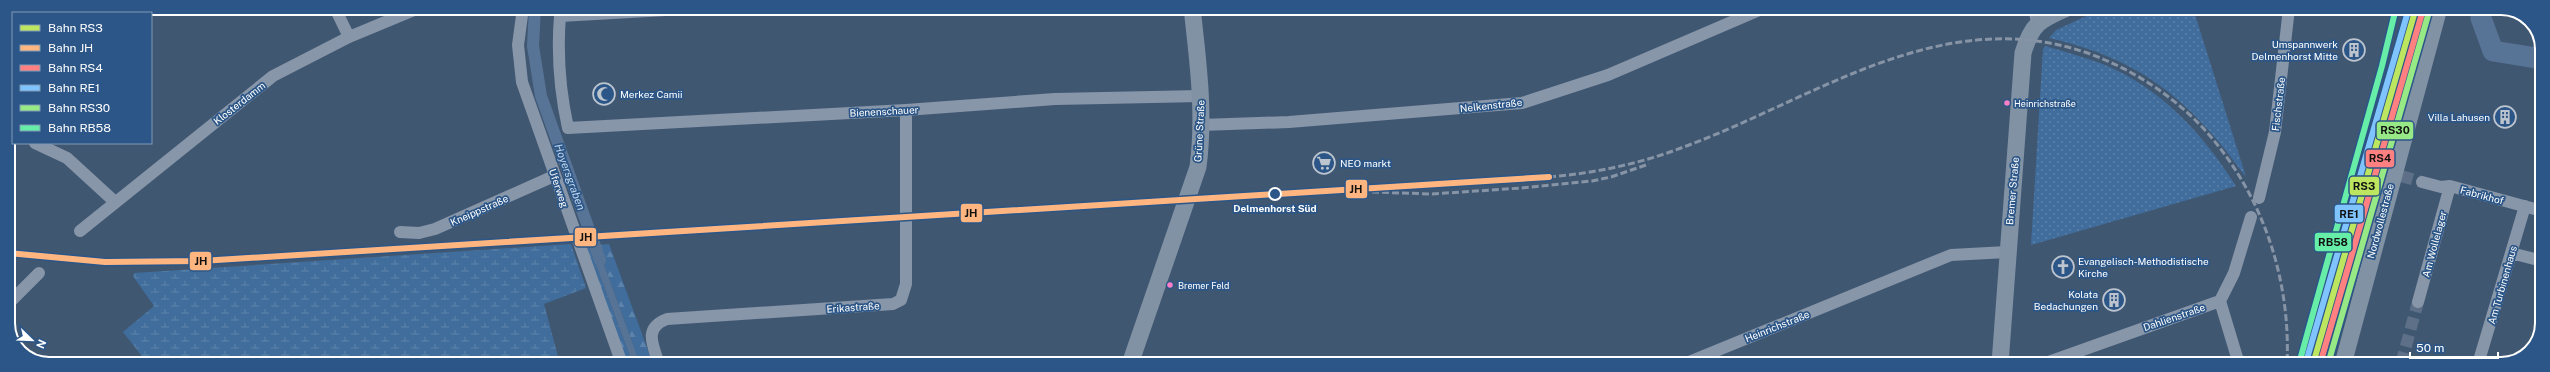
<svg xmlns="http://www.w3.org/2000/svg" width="2550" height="372" viewBox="0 0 2550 372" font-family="'Public Sans',sans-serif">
<defs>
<pattern id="forest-firs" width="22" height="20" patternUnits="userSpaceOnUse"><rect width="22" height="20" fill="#406d9c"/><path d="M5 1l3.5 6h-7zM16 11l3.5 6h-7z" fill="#5d83ab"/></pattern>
<pattern id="wetland-marsh" width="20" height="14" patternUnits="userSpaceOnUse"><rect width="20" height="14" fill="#406d9c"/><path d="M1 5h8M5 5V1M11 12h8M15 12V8" fill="none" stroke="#5d83ab"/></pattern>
<pattern id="park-dots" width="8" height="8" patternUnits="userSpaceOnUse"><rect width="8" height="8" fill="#406d9c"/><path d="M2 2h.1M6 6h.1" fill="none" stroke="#5d83ab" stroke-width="1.8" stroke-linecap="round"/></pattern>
</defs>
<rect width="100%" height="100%" fill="#405772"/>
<path fill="url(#forest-firs)" d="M 2542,44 L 2542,100 L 2535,98 Z
M 588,243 L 633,364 L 625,364 L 580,244 Z
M 609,244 L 653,364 L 640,364 L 597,245 Z"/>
<path fill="url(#wetland-marsh)" d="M 571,244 L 586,288 L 544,304 L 560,364 L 148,364 L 123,332 L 154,306 L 133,276 L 134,273 Z"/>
<path fill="url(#park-dots)" d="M 2104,8 L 2193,8 L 2246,177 C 2191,101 2142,59 2049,38 L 2056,30 Z
M 2045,46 C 2064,51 2082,57 2100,63 C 2161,87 2202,133 2236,186 L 2031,245 L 2043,49 Z"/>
<path fill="#577395" d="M 588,243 L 597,245 L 640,364 L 633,364 Z"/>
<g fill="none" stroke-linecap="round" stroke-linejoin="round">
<path stroke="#577395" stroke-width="12" d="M 535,8 L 533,46 L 541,96 L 600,260"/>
<path stroke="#577395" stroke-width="21" d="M 2481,8 L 2481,18 L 2493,51 L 2542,59"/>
<path stroke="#5d7087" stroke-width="12" stroke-dasharray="12 6" stroke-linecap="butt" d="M 2401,176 L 2422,182
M 2401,364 L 2418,302"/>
<path stroke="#8796a8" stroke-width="12" d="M 335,8 L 349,37
M 523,8 L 518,45 L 522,82 L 622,364
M 701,8 L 560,16 C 557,53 560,92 568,128 L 906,110 L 1055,99 L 1201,96
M 2034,8 L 2037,22
M 1201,125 L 1289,122 L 1522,103 L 1608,75 L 1764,8
M 8,131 L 13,133
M 35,143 L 67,158 L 115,202
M 2422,182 L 2441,187 L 2450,186 L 2542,211
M 2259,198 L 2275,132 L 2289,8
M 80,231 L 273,76 L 349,37 L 419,8
M 400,232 L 419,233 L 435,229 L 554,176
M 2511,253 L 2542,261
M 2220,301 L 2239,364
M 2418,302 L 2450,186
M 8,304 L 39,273
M 659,364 C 653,345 643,328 667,319 L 893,304 L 901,300 L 906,284 L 906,110
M 1684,364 L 1951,255 L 2007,252
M 2043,364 L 2220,301 L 2234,273 L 2251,217
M 2478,364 L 2525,206"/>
<path stroke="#8192a4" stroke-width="17" d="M 1130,364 L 1198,167 C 1205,114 1198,61 1192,8
M 2000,364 L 2023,53 C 2032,23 2040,20 2067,8
M 2343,364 L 2439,8"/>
<path stroke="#8694a6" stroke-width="3" stroke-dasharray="7 3" stroke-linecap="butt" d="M 1549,177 C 1595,173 1639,164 1681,148 C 1816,99 1943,0 2093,55 C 2135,71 2173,96 2204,129 C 2262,193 2291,278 2287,364
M 1342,191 L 1432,194 L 1521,188 L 1592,181 L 1611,177 L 1649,164"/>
<g stroke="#2b5687" stroke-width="9">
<path id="rail-1" d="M 2313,364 L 2416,8"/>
</g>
<g stroke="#2b5687" stroke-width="9">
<path id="rail-2" d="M 8,253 L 105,262 L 201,261 L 1549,177"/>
</g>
<g stroke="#2b5687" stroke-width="9">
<path id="rail-3" d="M 2320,364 L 2423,10"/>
</g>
<g stroke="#2b5687" stroke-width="9">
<path id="rail-4" d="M 2306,362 L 2409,8"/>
</g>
<g stroke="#2b5687" stroke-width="9">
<path id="rail-5" d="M 2328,364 L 2429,12"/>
</g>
<g stroke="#2b5687" stroke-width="9">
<path id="rail-6" d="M 2300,360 L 2382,66 L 2396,8"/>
</g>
<use href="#rail-1" stroke="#bce560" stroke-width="6"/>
<use href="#rail-2" stroke="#ffb580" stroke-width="6"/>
<use href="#rail-3" stroke="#ff8080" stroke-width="6"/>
<use href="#rail-4" stroke="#80c4ff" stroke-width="6"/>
<use href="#rail-5" stroke="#97e986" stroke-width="6"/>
<use href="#rail-6" stroke="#66eda8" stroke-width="6"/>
</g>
<defs>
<g id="building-ring" transform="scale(1.15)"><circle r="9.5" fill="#2b5687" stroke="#bcc4ce" stroke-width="1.5"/><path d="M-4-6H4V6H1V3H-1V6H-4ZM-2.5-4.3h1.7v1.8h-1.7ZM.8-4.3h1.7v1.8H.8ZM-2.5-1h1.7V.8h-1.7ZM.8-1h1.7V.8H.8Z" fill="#bcc4ce"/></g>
<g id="mosque-ring" transform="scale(1.15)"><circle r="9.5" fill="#2b5687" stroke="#bcc4ce" stroke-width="1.5"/><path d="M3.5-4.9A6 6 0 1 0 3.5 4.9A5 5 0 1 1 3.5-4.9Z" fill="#bcc4ce"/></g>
<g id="supermarket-ring" transform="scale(1.15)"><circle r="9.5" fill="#2b5687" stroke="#bcc4ce" stroke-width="1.5"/><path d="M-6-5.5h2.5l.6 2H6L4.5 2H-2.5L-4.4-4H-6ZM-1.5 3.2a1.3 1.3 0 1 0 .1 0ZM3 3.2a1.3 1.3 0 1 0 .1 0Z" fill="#bcc4ce"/></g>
<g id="church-ring" transform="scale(1.15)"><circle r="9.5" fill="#2b5687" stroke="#bcc4ce" stroke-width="1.5"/><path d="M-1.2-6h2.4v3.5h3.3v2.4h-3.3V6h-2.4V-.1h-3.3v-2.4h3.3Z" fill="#bcc4ce"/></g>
</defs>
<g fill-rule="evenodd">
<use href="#building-ring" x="2354" y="50"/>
<use href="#mosque-ring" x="604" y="94"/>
<use href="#building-ring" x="2505" y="117"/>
<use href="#supermarket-ring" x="1324" y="163"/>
<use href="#church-ring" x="2063" y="267"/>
<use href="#building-ring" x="2114" y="300"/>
</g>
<g fill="#ff80c5" stroke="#2b5687" stroke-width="1.5">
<circle cx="2007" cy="103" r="3.5"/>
<circle cx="1170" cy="285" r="3.5"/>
</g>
<circle fill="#2b5687" stroke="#fff" stroke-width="2" cx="1275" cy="194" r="6"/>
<g text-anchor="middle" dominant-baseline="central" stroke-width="3.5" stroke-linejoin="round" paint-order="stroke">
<g font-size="9" fill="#fff" stroke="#2b5687" text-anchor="start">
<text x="2014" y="103">Heinrichstraße</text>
<text x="1178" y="285">Bremer Feld</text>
</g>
<g font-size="10" fill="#fff" stroke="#2b5687" text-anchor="end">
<text x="2338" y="44">Umspannwerk<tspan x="2338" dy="12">Delmenhorst Mitte</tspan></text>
<text x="620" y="94" text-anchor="start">Merkez Camii</text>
<text x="2490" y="117">Villa Lahusen</text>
<text x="1340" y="163" text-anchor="start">NEO markt</text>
<text x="2078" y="261" text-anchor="start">Evangelisch-Methodistische<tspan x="2078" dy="12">Kirche</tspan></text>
<text x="2098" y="294">Kolata<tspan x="2098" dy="12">Bedachungen</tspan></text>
</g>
<g font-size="10" fill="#fff" stroke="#2b5687">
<text transform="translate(239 103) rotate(-38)">Klosterdamm</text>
<text transform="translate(2278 104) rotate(-83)">Fischstraße</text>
<text transform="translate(1491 105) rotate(-6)">Nelkenstraße</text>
<text transform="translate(884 111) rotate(-3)">Bienenschauer</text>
<text transform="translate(1199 131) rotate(-87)">Grüne Straße</text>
<text transform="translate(559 188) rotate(71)">Uferweg</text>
<text transform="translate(2012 191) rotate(-85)">Bremer Straße</text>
<text transform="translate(2482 195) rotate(15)">Fabrikhof</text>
<text transform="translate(479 210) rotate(-24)">Kneippstraße</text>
<text transform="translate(2380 221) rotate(-75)">Nordwollestraße</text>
<text transform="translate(2434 244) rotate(-75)">Am Wollelager</text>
<text transform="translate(2502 285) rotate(-74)">Am Turbinenhaus</text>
<text transform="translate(853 307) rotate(-4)">Erikastraße</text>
<text transform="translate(2174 317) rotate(-19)">Dahlienstraße</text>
<text transform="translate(1777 326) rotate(-22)">Heinrichstraße</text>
</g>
<g font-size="10" font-weight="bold" fill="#fff" stroke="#2b5687">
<text x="1275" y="208">Delmenhorst Süd</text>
</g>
<g font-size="11" font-style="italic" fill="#c3d8ef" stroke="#2b5687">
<text transform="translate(570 177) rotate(70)">Hoyersgraben</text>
</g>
</g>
<path d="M0 0H2550V372H0ZM49 15H2501A34 34 0 0 1 2535 49V323A34 34 0 0 1 2501 357H49A34 34 0 0 1 15 323V49A34 34 0 0 1 49 15Z" fill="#2b5687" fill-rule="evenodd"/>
<path fill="none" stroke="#fff" stroke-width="2" d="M49 15H2501A34 34 0 0 1 2535 49V323A34 34 0 0 1 2501 357H49A34 34 0 0 1 15 323V49A34 34 0 0 1 49 15Z"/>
<g stroke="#2b5687" stroke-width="1.5">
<rect x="2376" y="121" width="38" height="19" rx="4" fill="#97e986"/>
<rect x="2365" y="149" width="30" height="19" rx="4" fill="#ff8080"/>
<rect x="2349" y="176" width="31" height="20" rx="4" fill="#bce560"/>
<rect x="1345" y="179" width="23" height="20" rx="4" fill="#ffb580"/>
<rect x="960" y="203" width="23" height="20" rx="4" fill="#ffb580"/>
<rect x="2334" y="204" width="30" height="19" rx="4" fill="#80c4ff"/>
<rect x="574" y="227" width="23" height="20" rx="4" fill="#ffb580"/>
<rect x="2314" y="232" width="38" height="20" rx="4" fill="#66eda8"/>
<rect x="189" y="251" width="23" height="20" rx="4" fill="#ffb580"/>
</g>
<g font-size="11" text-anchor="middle" font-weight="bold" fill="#111">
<text x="2395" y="134">RS30</text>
<text x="2380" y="162">RS4</text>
<text x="2364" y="190">RS3</text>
<text x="1356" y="193">JH</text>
<text x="971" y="217">JH</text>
<text x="2349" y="218">RE1</text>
<text x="586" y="241">JH</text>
<text x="2333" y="246">RB58</text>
<text x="201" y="265">JH</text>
</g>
<rect x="12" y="12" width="140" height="132" fill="#2b5687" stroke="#809ab7"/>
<rect x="20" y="25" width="20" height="6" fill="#bce560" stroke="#809ab7"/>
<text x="48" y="32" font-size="12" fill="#ffffff">Bahn RS3</text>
<rect x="20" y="45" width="20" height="6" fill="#ffb580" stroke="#809ab7"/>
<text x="48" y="52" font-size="12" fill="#ffffff">Bahn JH</text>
<rect x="20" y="65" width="20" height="6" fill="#ff8080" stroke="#809ab7"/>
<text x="48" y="72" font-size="12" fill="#ffffff">Bahn RS4</text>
<rect x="20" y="85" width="20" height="6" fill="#80c4ff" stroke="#809ab7"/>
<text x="48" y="92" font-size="12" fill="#ffffff">Bahn RE1</text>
<rect x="20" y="105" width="20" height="6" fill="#97e986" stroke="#809ab7"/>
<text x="48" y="112" font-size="12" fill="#ffffff">Bahn RS30</text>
<rect x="20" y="125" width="20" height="6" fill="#66eda8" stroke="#809ab7"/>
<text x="48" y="132" font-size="12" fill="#ffffff">Bahn RB58</text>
<g transform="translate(32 340) rotate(113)" stroke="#2b5687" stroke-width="3" paint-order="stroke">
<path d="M0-3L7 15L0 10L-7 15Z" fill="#ffffff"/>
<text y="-6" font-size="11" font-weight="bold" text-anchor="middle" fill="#ffffff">N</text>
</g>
<path d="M2410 352v6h88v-6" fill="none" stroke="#ffffff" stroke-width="2"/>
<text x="2416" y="352" font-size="12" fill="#ffffff" stroke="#2b5687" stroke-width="3" paint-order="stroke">50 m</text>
</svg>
